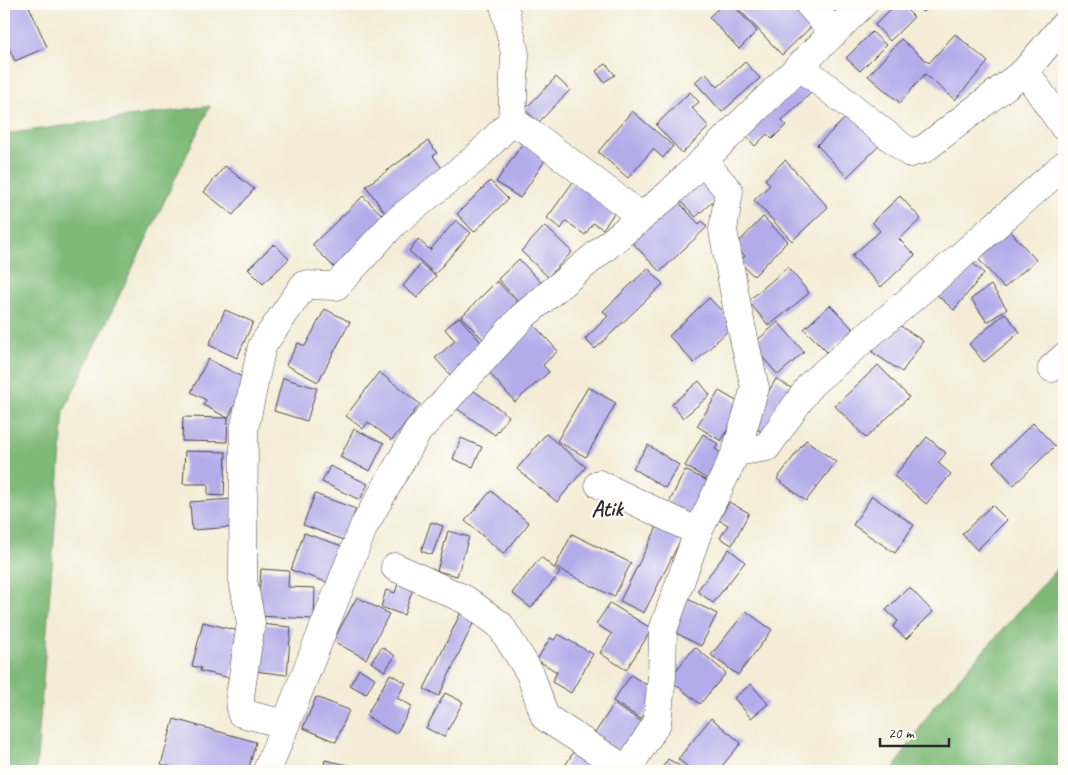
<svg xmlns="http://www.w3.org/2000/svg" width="1068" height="775" viewBox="0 0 1068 775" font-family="Caveat,sans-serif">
<rect width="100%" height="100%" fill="#fdfcf7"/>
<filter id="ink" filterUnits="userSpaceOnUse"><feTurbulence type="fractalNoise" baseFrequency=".02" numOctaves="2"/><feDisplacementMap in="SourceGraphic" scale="10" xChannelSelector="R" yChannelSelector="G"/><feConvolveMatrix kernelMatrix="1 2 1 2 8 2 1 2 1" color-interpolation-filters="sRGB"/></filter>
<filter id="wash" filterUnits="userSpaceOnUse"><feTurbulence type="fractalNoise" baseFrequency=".0096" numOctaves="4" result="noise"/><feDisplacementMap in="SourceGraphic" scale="20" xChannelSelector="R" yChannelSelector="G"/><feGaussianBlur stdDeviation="1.12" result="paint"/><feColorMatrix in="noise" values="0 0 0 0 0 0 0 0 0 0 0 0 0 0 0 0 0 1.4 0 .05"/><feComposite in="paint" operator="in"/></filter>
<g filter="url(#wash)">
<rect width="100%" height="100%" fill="#f4ecd6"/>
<path fill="#7eb978" stroke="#547252" d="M 210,106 L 64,411 L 36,771 L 4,771 L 4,134 Z
M 1064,561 L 1064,771 L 892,771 L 934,706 Z"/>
<g id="blocks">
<path fill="#b4acea" d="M 17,4 L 28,4 L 47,47 L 15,61 L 4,37 L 4,10 Z
M 723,4 L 732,4 L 757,31 L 739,49 L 709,17 Z
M 734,4 L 798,4 L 816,22 L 782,55 Z
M 824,4 L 842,4 L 833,13 Z
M 896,4 L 901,4 L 914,17 L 890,41 L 875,25 Z
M 915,4 L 932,4 L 923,12 Z
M 872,32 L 886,45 L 860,71 L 846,58 Z
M 955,34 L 988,62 L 955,100 L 925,74 L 900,103 L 868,76 L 901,39 L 929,63 Z
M 745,62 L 760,78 L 722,112 L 695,82 L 705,73 L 718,87 Z
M 606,64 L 615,75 L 604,82 L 596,71 Z
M 803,71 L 818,86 L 782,121 L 786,125 L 772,139 L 767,134 L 755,146 L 741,131 Z
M 556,77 L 570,90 L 538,123 L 525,109 Z
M 690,92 L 699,102 L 692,108 L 709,127 L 682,153 L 656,125 Z
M 632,111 L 673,146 L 663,158 L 653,149 L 628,178 L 598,152 Z
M 851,113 L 881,144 L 847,177 L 817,145 Z
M 428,141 L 437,153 L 433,156 L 446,174 L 387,216 L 366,186 Z
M 523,143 L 546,159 L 520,198 L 496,182 Z
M 785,160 L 828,207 L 792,241 L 754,200 L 770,185 L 765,179 Z
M 225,166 L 254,189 L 233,215 L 204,192 Z
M 696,171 L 719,195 L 696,217 L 673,193 Z
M 490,181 L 508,199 L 474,232 L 457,214 Z
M 573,182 L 615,212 L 603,229 L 593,223 L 585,235 L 566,221 L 561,229 L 547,218 Z
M 672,195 L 699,224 L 702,221 L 707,227 L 660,272 L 627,237 Z
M 363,196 L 389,222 L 338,271 L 312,245 Z
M 900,196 L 921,219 L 899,239 L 915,255 L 881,287 L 852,256 L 880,231 L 872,222 Z
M 763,217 L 788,241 L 754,276 L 739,262 L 745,256 L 735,246 Z
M 456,220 L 471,233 L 435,274 L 409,251 L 418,239 L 430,250 Z
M 1005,225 L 1036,260 L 1004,288 L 973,253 Z
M 545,226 L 572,252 L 548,277 L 521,251 Z
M 274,244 L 289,259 L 263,284 L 248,269 Z
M 519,259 L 545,287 L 524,307 L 498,279 Z
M 967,259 L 984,273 L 954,310 L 937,295 Z
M 421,264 L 436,276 L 417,298 L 403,286 Z
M 788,267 L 809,293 L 769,326 L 748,301 Z
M 648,268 L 663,284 L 595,349 L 585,339 L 608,316 L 603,311 Z
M 497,281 L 526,311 L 490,346 L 461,317 Z
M 991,285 L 1007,309 L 987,322 L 971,299 Z
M 709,298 L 735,324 L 694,363 L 669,336 Z
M 830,305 L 853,329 L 828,353 L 804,329 Z
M 325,309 L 350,322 L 318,382 L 286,365 L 298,343 L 305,346 Z
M 225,310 L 253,322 L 237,358 L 209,345 Z
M 1005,313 L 1020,332 L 984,362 L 969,344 Z
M 459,317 L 488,350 L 454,379 L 435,358 L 455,341 L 445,329 Z
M 893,321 L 923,341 L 902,372 L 872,352 Z
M 778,322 L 804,352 L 778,375 L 752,345 Z
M 533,324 L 558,351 L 543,365 L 549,372 L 515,402 L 485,368 Z
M 208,359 L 248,380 L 228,418 L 203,405 L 206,400 L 191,392 Z
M 878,365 L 909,397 L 866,438 L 835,406 Z
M 379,372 L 420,404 L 392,440 L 368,422 L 363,429 L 346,416 Z
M 283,378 L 317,388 L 307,421 L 274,411 Z
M 776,379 L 793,389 L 766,435 L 749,424 Z
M 699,381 L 710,395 L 683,418 L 672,404 Z
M 588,387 L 616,403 L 586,457 L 557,441 Z
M 470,388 L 509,416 L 495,435 L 456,408 Z
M 719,391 L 743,405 L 721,441 L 697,426 Z
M 183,417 L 228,418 L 227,442 L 182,441 Z
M 1033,423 L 1055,446 L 1014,485 L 993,462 Z
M 354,429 L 384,443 L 370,471 L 340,457 Z
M 546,434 L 586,467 L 557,502 L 517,469 Z
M 703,434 L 718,444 L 715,449 L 727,457 L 713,482 L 685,466 Z
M 927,437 L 946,453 L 938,463 L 951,474 L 926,504 L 894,476 Z
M 461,438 L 482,447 L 473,467 L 453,459 Z
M 806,440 L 836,462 L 806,501 L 777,479 Z
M 648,445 L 679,465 L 665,488 L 633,468 Z
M 185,451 L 226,452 L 224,496 L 208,495 L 208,484 L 183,484 Z
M 330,466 L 368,484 L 360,500 L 322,482 Z
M 685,470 L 710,482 L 691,523 L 665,511 Z
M 491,491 L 529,523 L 504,554 L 465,521 Z
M 315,494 L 356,509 L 344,540 L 303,525 Z
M 872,496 L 914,525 L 895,553 L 853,525 Z
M 232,499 L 234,527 L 192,530 L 190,502 Z
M 729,502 L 749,513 L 732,545 L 720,538 L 728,525 L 719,520 Z
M 992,505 L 1007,520 L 977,550 L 962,534 Z
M 431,522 L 443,526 L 432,555 L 421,551 Z
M 659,523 L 683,535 L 644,613 L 620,601 Z
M 448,531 L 469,537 L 457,576 L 437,571 Z
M 304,533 L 345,547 L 332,584 L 291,570 Z
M 572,534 L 631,563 L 614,597 L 555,567 Z
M 729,549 L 745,562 L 713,603 L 697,591 Z
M 541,557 L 560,573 L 531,608 L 512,593 Z
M 261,569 L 289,571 L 288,587 L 315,588 L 314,619 L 258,616 Z
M 400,578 L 415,583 L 404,615 L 381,607 L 386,590 L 395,593 Z
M 909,587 L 933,612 L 906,639 L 893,627 L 898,621 L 886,610 Z
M 357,597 L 389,614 L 366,659 L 333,641 Z
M 684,597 L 717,614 L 701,646 L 674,632 Z
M 610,603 L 652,629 L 626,670 L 600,653 L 612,634 L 596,624 Z
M 462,610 L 476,617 L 439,696 L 424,689 Z
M 746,611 L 772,630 L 738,675 L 711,655 Z
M 203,622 L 242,632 L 230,678 L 200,671 L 201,668 L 192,666 Z
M 259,624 L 291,627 L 287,675 L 254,671 Z
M 558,634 L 593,654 L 571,693 L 552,682 L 557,672 L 537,660 L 550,638 L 554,640 Z
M 382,647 L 395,656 L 385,671 L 371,662 Z
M 695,647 L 726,673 L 700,704 L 669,679 Z
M 359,669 L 375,678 L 366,694 L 350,685 Z
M 390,674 L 406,683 L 397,698 L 412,706 L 396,734 L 366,716 Z
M 631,675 L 658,692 L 641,719 L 613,701 Z
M 751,684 L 768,704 L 751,718 L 734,698 Z
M 445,693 L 463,702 L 444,737 L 426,728 Z
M 316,697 L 349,710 L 336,742 L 303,728 Z
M 614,704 L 644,723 L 622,755 L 593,736 Z
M 711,718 L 741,743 L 718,771 L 693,771 L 678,759 Z
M 174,719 L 256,742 L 248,771 L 187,771 L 161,764 Z
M 574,751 L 610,771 L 562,771 Z
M 668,759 L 688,771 L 660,771 Z
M 325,760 L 366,769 L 366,771 L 323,771 Z"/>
</g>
</g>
<g filter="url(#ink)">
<use href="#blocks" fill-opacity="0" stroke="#494845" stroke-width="1"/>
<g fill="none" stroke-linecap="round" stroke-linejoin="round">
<g stroke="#494845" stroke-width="29">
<path id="minor" d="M 809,4 L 834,33
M 800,66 L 910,153 L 924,149 L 1025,71 L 1064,25
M 1025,71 L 1064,127
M 512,121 L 531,133 L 642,217
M 1052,368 L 1064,357
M 736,452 L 767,447 L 811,384 L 944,271 L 1064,165
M 599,484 L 698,532
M 395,567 L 466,600 L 500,625 L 530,673 L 545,717 L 628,771
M 285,724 L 241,713 L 240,696 L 251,623 L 243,580 L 244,430 L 262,346 L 304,285 L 336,286 L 394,223 L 476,158 L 512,121 L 515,54 L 504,4
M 267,771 L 364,526 L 418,431 L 523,316 L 669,194 L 863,4
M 628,771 L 628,768 L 657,723 L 662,676 L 663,630 L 698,532 L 736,452 L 755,388 L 737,307 L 723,230 L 729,191 L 703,161"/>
</g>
<use href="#minor" stroke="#fff" stroke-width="28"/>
</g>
</g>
<g text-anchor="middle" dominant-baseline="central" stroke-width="5" stroke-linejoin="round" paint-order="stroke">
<g font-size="22" font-weight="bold" fill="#2b2b2b" stroke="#fdfcf7">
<text x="607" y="509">Atik</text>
</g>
</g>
<rect width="1068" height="775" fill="none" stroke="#fdfcf7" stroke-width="20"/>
<path d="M880 738v8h69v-8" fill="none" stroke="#2b2b2b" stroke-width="2.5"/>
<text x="888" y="738" font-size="15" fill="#2b2b2b" stroke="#fdfcf7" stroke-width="4" paint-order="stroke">20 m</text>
</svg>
